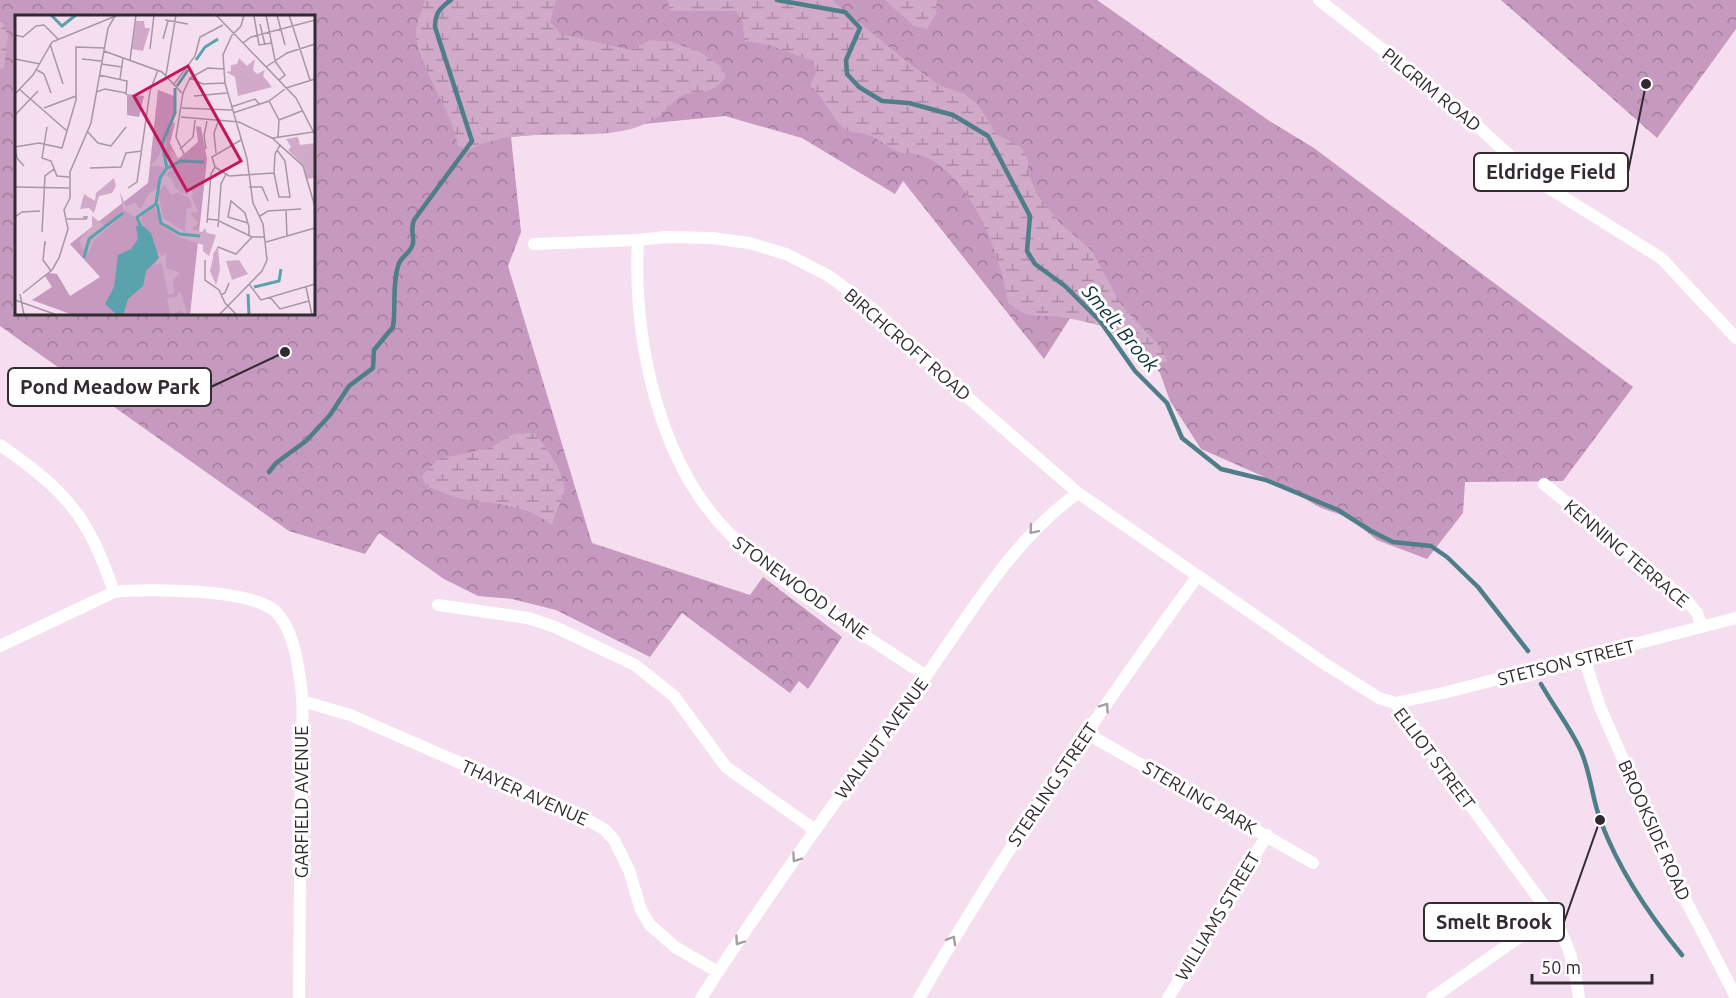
<svg xmlns="http://www.w3.org/2000/svg" width="1736" height="998" viewBox="0 0 1736 998" font-family="Ubuntu,sans-serif">
<defs>
<pattern id="forest-crowns" width="20" height="18" patternUnits="userSpaceOnUse" patternTransform="scale(1.5)"><rect width="20" height="18" fill="#c699be"/><path d="M2 6a3 3 0 1 1 6 0M12 15a3 3 0 1 1 6 0" fill="none" stroke="#a17d9b"/></pattern>
<pattern id="wetland-marsh" width="20" height="14" patternUnits="userSpaceOnUse" patternTransform="scale(1.5)"><rect width="20" height="14" fill="#d1aac9"/><path d="M1 5h8M5 5V1M11 12h8M15 12V8" fill="none" stroke="#aa8ba4"/></pattern>
</defs>
<rect width="100%" height="100%" fill="#f5def0"/>
<path fill="url(#forest-crowns)" fill-rule="evenodd" d="M 0,0 L 1097,0 L 1268,120 L 1314,148 L 1633,387 L 1563,481 L 1465,482 L 1463,513 L 1427,559 L 1377,540 L 1348,517 L 1321,508 L 1276,482 L 1201,449 L 1170,401 L 1160,373 L 1086,293 L 1044,359 L 903,181 L 895,194 L 802,138 L 725,116 L 511,137 L 521,232 L 508,266 L 592,543 L 750,595 L 763,577 L 842,637 L 808,689 L 799,681 L 790,693 L 682,613 L 650,657 L 556,610 L 512,599 L 478,596 L 444,579 L 379,533 L 365,554 L 289,531 L 0,326 ZM 16,16 L 314,16 L 314,314 L 16,314 Z
M 1501,0 L 1736,0 L 1736,29 L 1657,138 Z"/>
<path fill="url(#wetland-marsh)" d="M 425,0 L 556,0 L 550,22 L 561,34 L 631,50 L 650,40 L 672,42 L 700,52 L 721,67 L 726,77 C 710,97 701,89 681,96 C 674,99 667,110 661,115 C 652,122 634,129 622,131 C 573,140 517,126 471,149 L 458,146 C 451,107 422,75 416,36 C 415,26 422,10 425,0 Z
M 667,0 L 832,0 L 911,65 L 941,86 L 965,94 L 979,106 L 996,134 L 1021,147 L 1028,160 L 1028,173 L 1038,196 L 1060,223 L 1092,251 L 1122,306 L 1163,350 L 1167,362 C 1151,361 1134,352 1122,342 C 1115,337 1112,330 1104,327 C 1089,322 1074,319 1059,317 C 1035,315 1028,320 1008,303 C 1001,256 971,172 920,155 C 913,153 905,155 898,152 C 886,147 879,138 866,134 C 861,132 853,133 848,131 C 834,124 824,96 810,86 L 816,72 L 813,61 L 769,45 L 744,41 L 743,23 L 736,11 L 670,11 Z
M 885,0 L 937,0 L 936,14 L 927,29 L 914,26 Z
M 0,22 L 3,23 L 8,36 L 4,68 L 0,69 Z
M 534,433 C 544,444 568,477 564,492 C 561,503 555,514 552,525 C 526,504 493,504 462,499 C 450,496 438,490 426,486 L 422,476 L 438,459 L 490,448 L 514,434 Z"/>
<g fill="none" stroke-linecap="round" stroke-linejoin="round">
<path stroke="#4e7e87" stroke-width="4.5" d="M 777,0 L 845,12 L 860,28 L 846,60 L 847,74 L 859,87 L 882,101 L 909,103 L 953,115 L 988,136 L 1030,216 L 1027,251 L 1035,264 L 1065,286 L 1100,321 L 1135,371 L 1167,403 L 1182,438 L 1221,469 L 1266,480 L 1338,510 L 1371,531 L 1393,542 L 1431,546 L 1447,557 L 1478,587 L 1528,651
M 269,472 L 276,463 L 306,441 L 330,415 L 349,386 L 373,368 L 374,350 L 393,327 C 396,307 392,286 398,266 C 400,256 412,253 413,243 C 414,234 410,230 414,220 L 472,141 L 435,27 C 435,13 440,8 451,0
M 1541,684 C 1554,707 1570,727 1581,751 C 1591,774 1592,799 1601,822 C 1619,870 1650,916 1682,955"/>
<path stroke="#fff" stroke-width="12" d="M 1319,0 L 1459,109 L 1536,180 L 1661,258 L 1736,338
M 638,240 C 633,337 657,460 728,532 C 780,586 863,633 926,676
M 534,244 L 638,240 L 665,237 L 712,238 L 749,243 L 786,254 L 829,276 L 874,310 L 942,375 L 1078,493 L 1325,664 L 1379,698 L 1395,703 L 1551,915 L 1432,998
M 0,445 C 67,492 87,514 114,592
M 1544,484 L 1688,602 L 1697,613 L 1702,627
M 438,605 L 528,618 L 555,627 L 635,665 L 674,696 L 726,767 L 815,830
M 0,646 L 114,592 C 148,588 250,589 275,611 C 292,627 297,658 300,679 C 305,709 301,740 301,770 C 301,846 300,922 299,998
M 1584,658 L 1600,707 L 1681,891 L 1736,997
M 302,701 L 350,715 L 573,812 L 604,829 L 614,840 L 629,870 L 641,910 L 650,925 L 675,947 L 718,972
M 1395,703 L 1443,693 L 1736,618
M 1086,733 L 1313,863
M 1551,915 C 1570,944 1574,964 1579,998
M 701,998 C 772,888 849,783 925,677 C 971,613 1013,539 1078,493
M 919,998 C 1004,852 1097,713 1197,577
M 1168,998 L 1267,835"/>
</g>
<defs><path id="oneway-chevron" d="M-2-3.5L2.5 0L-2 3.5" fill="none" stroke-width="1.6" stroke-linecap="round" stroke-linejoin="round" transform="scale(1.5)"/></defs>
<g stroke="#a39fa2">
<use href="#oneway-chevron" transform="translate(1033 530) rotate(131)"/>
<use href="#oneway-chevron" transform="translate(1105 707) rotate(-55)"/>
<use href="#oneway-chevron" transform="translate(796 858) rotate(125)"/>
<use href="#oneway-chevron" transform="translate(952 940) rotate(-60)"/>
<use href="#oneway-chevron" transform="translate(739 941) rotate(124)"/>
</g>
<g text-anchor="middle" dominant-baseline="central" stroke-width="6" stroke-linejoin="round" paint-order="stroke">
<g font-size="18" fill="#322a31" stroke="#fff">
<text transform="translate(1432 89) rotate(39)">PILGRIM ROAD</text>
<text transform="translate(908 344) rotate(41)">BIRCHCROFT ROAD</text>
<text transform="translate(1627 553) rotate(40)">KENNING TERRACE</text>
<text transform="translate(801 587) rotate(36)">STONEWOOD LANE</text>
<text transform="translate(1566 662) rotate(-14)">STETSON STREET</text>
<text transform="translate(881 738) rotate(-54)">WALNUT AVENUE</text>
<text transform="translate(1435 758) rotate(53)">ELLIOT STREET</text>
<text transform="translate(1052 784) rotate(-56)">STERLING STREET</text>
<text transform="translate(525 792) rotate(24)">THAYER AVENUE</text>
<text transform="translate(1200 797) rotate(30)">STERLING PARK</text>
<text transform="translate(301 802) rotate(-90)">GARFIELD AVENUE</text>
<text transform="translate(1655 830) rotate(66)">BROOKSIDE ROAD</text>
<text transform="translate(1217 916) rotate(-59)">WILLIAMS STREET</text>
</g>
<g font-size="20" font-style="italic" fill="#0d3236" stroke="#fff">
<text transform="translate(1121 328) rotate(50)">Smelt Brook</text>
</g>
</g>
<g transform="translate(15 15)">
<rect width="300" height="300" fill="#f5def0"/>
<path d="M 121,6 L 129,6 L 130,13 L 135,13 L 128,36 L 117,34 ZM 224,43 L 232,51 L 240,44 L 238,55 L 242,59 L 250,55 L 248,61 L 257,72 L 223,81 L 220,62 L 211,57 L 216,56 L 216,50 L 222,49 Z" fill="#d1aac9"/>
<path d="M 143,75 L 159,81 L 160,97 L 155,107 L 160,108 L 155,128 L 163,144 L 183,127 L 181,111 L 186,112 L 192,144 L 175,300 L 58,300 L 17,285 L 37,272 L 30,261 L 35,258 L 42,259 L 55,281 L 85,262 L 55,229 L 133,168 ZM 112,79 L 129,81 L 124,102 L 112,100 Z" fill="#c699be"/>
<path d="M 156,101 L 158,111 L 152,119 L 151,141 L 156,145 L 155,134 L 166,146 L 150,160 L 156,163 L 161,174 L 171,180 L 175,174 L 179,179 L 176,181 L 184,197 L 175,198 L 183,208 L 177,214 L 187,217 L 190,213 L 192,218 L 201,220 L 194,241 L 188,236 L 188,230 L 164,222 L 146,210 L 139,191 L 126,199 L 126,207 L 108,194 L 105,177 L 111,191 L 120,188 L 126,194 L 134,178 L 142,174 L 151,152 L 135,151 L 144,141 ZM 150,169 L 156,180 L 164,177 L 175,184 L 177,192 L 171,194 L 170,217 L 148,203 L 143,178 ZM 99,163 L 101,171 L 97,178 L 84,181 L 79,198 L 74,193 L 65,194 L 69,179 L 80,186 L 81,178 ZM 107,196 L 108,200 L 79,225 L 70,245 L 67,242 L 79,222 L 68,235 L 64,225 L 77,212 L 77,201 L 90,211 L 85,217 ZM 203,231 L 205,255 L 201,270 L 195,256 L 198,243 L 198,261 L 198,239 ZM 139,235 L 147,241 L 151,237 L 151,253 L 165,258 L 158,265 L 159,278 L 153,280 L 147,248 L 135,251 L 142,247 ZM 224,245 L 233,259 L 217,265 L 211,246 ZM 165,276 L 173,300 L 165,296 L 155,300 L 152,283 L 161,282 Z" fill="#d1aac9" fill-rule="evenodd"/>
<path d="M 283,122 L 285,130 L 300,128 L 299,163 L 291,164 L 289,151 L 273,135 L 276,132 L 271,124 Z" fill="#d1aac9"/>
<path d="M 121,211 L 128,211 L 136,218 L 144,243 L 131,256 L 128,271 L 113,284 L 108,300 L 102,300 L 90,289 L 99,272 L 103,240 L 116,234 L 123,224 Z" fill="#5aa2ac"/>
<path fill="none" stroke="#5aa2ac" stroke-width="3" d="M 36,0 L 47,11 L 61,0M 181,45 L 190,32 L 203,24M 162,71 L 173,55M 153,153 L 165,146 L 189,147M 142,189 L 146,208 L 165,219 L 185,221M 126,213 L 122,202 L 141,189 L 145,163 L 152,153 L 147,129 L 160,98 L 160,73M 69,243 L 74,224 L 108,198M 239,272 L 264,266 L 266,254M 233,279 L 234,300"/>
<path fill="none" stroke="#a796a4" stroke-width="1.5" d="M 201,0 L 281,83 L 300,120M 251,0 L 260,45M 262,0 L 270,30M 274,0 L 295,65M 239,1 L 244,30 L 257,28M 150,5 L 173,9M 245,9 L 250,30M 0,20 L 8,22 L 21,11 L 29,10 L 43,24M 217,20 L 226,11 L 229,0M 148,24 L 153,6M 228,28 L 236,22 L 300,5M 35,29 L 48,69M 135,34 L 139,0M 89,36 L 147,57 L 167,78M 0,44 L 25,49M 67,44 L 86,46M 115,45 L 121,0M 260,46 L 270,60 L 264,65M 86,49 L 107,52M 251,52 L 272,38 L 300,29M 22,55 L 29,59 L 36,78M 84,60 L 112,66 L 111,80M 151,60 L 161,0M 175,63 L 193,53 L 209,54M 105,64 L 108,43M 159,69 L 180,41 L 185,22 L 208,10M 271,73 L 300,64M 4,74 L 52,116M 81,77 L 90,74 L 111,78M 0,79 L 18,60 L 37,27 L 103,0M 179,81 L 212,78M 254,86 L 264,105 L 263,123M 216,92 L 240,84 L 245,90M 29,93 L 61,81M 167,93 L 217,95M 218,98 L 254,86 L 270,74M 0,100 L 23,76M 166,102 L 224,107 L 257,123 L 288,151 L 300,192M 264,105 L 287,96M 32,112 L 27,143 L 36,146 L 42,161 L 54,162M 72,116 L 83,128 L 96,131 L 111,112M 258,123 L 298,117M 226,125 L 197,142 L 200,152 L 214,161 L 259,158 L 260,139 L 265,130M 0,132 L 24,128 L 47,133 L 61,85 L 61,32 L 89,33M 0,132 L 2,143 L 9,151M 165,134 L 178,122 L 180,105M 191,134 L 189,121 L 192,106M 201,138 L 199,118 L 203,107M 169,139 L 161,122 L 168,78 L 175,63 L 188,69 L 210,68M 75,153 L 106,152 L 111,138 L 127,136M 259,158 L 264,182 L 275,182 L 270,146 L 262,135M 0,172 L 54,173M 234,172 L 247,172 L 253,186M 113,173 L 122,167 L 135,76 L 143,55M 271,195 L 272,222M 245,201 L 253,196 L 286,194M 0,202 L 7,197 L 25,196M 52,204 L 71,204 L 72,202 L 68,202M 192,204 L 202,205 L 237,222 L 250,222M 192,208 L 196,159 L 200,152M 233,208 L 213,202 L 216,186 L 230,198 L 234,212 L 234,220M 203,212 L 206,169 L 211,159M 27,217 L 30,161 L 39,154M 251,227 L 300,213M 30,230 L 30,226 L 28,245 L 36,256M 203,232 L 221,239 L 237,222M 190,250 L 190,245 L 190,265 L 204,275 L 210,288 L 222,300M 234,269 L 246,285 L 300,269M 291,272 L 297,300M 8,278 L 37,255 L 44,243 L 53,214 L 49,195 L 55,183 L 55,157 L 76,108 L 93,13 L 100,1M 5,279 L 9,300M 206,280 L 210,278 L 214,268 L 213,271M 255,282 L 265,294 L 294,286M 0,285 L 42,300M 204,300 L 247,256 L 252,245 L 248,209 L 238,188 L 232,144 L 210,68 L 208,40 L 217,20"/>
<path fill="#c2185b" fill-opacity="0.15" stroke="#c2185b" stroke-width="3" d="M 173,51 L 226,146 L 172,176 L 119,81 Z"/>
<rect width="300" height="300" fill="none" stroke="#322a31" stroke-width="3"/>
</g>
<path fill="none" stroke="#322a31" stroke-width="2" d="M1646 84L1628 172M285 352L211 387M1600 820L1564 922"/>
<g fill="#322a31" stroke="#fff" stroke-width="2">
<circle cx="1646" cy="84" r="6"/>
<circle cx="285" cy="352" r="6"/>
<circle cx="1600" cy="820" r="6"/>
</g>
<g fill="#fff" stroke="#322a31" stroke-width="2">
<rect x="1474" y="153" width="154" height="38" rx="6"/>
<rect x="8" y="368" width="203" height="38" rx="6"/>
<rect x="1424" y="903" width="140" height="38" rx="6"/>
</g>
<g font-size="20" text-anchor="middle" font-weight="bold" fill="#322a31">
<text x="1551" y="179">Eldridge Field</text>
<text x="110" y="394">Pond Meadow Park</text>
<text x="1494" y="929">Smelt Brook</text>
</g>
<path d="M1532 974v9h120v-9" fill="none" stroke="#322a31" stroke-width="3"/>
<text x="1541" y="974" font-size="18" fill="#322a31" stroke="#ffffff" stroke-width="4.5" paint-order="stroke">50 m</text>
</svg>
